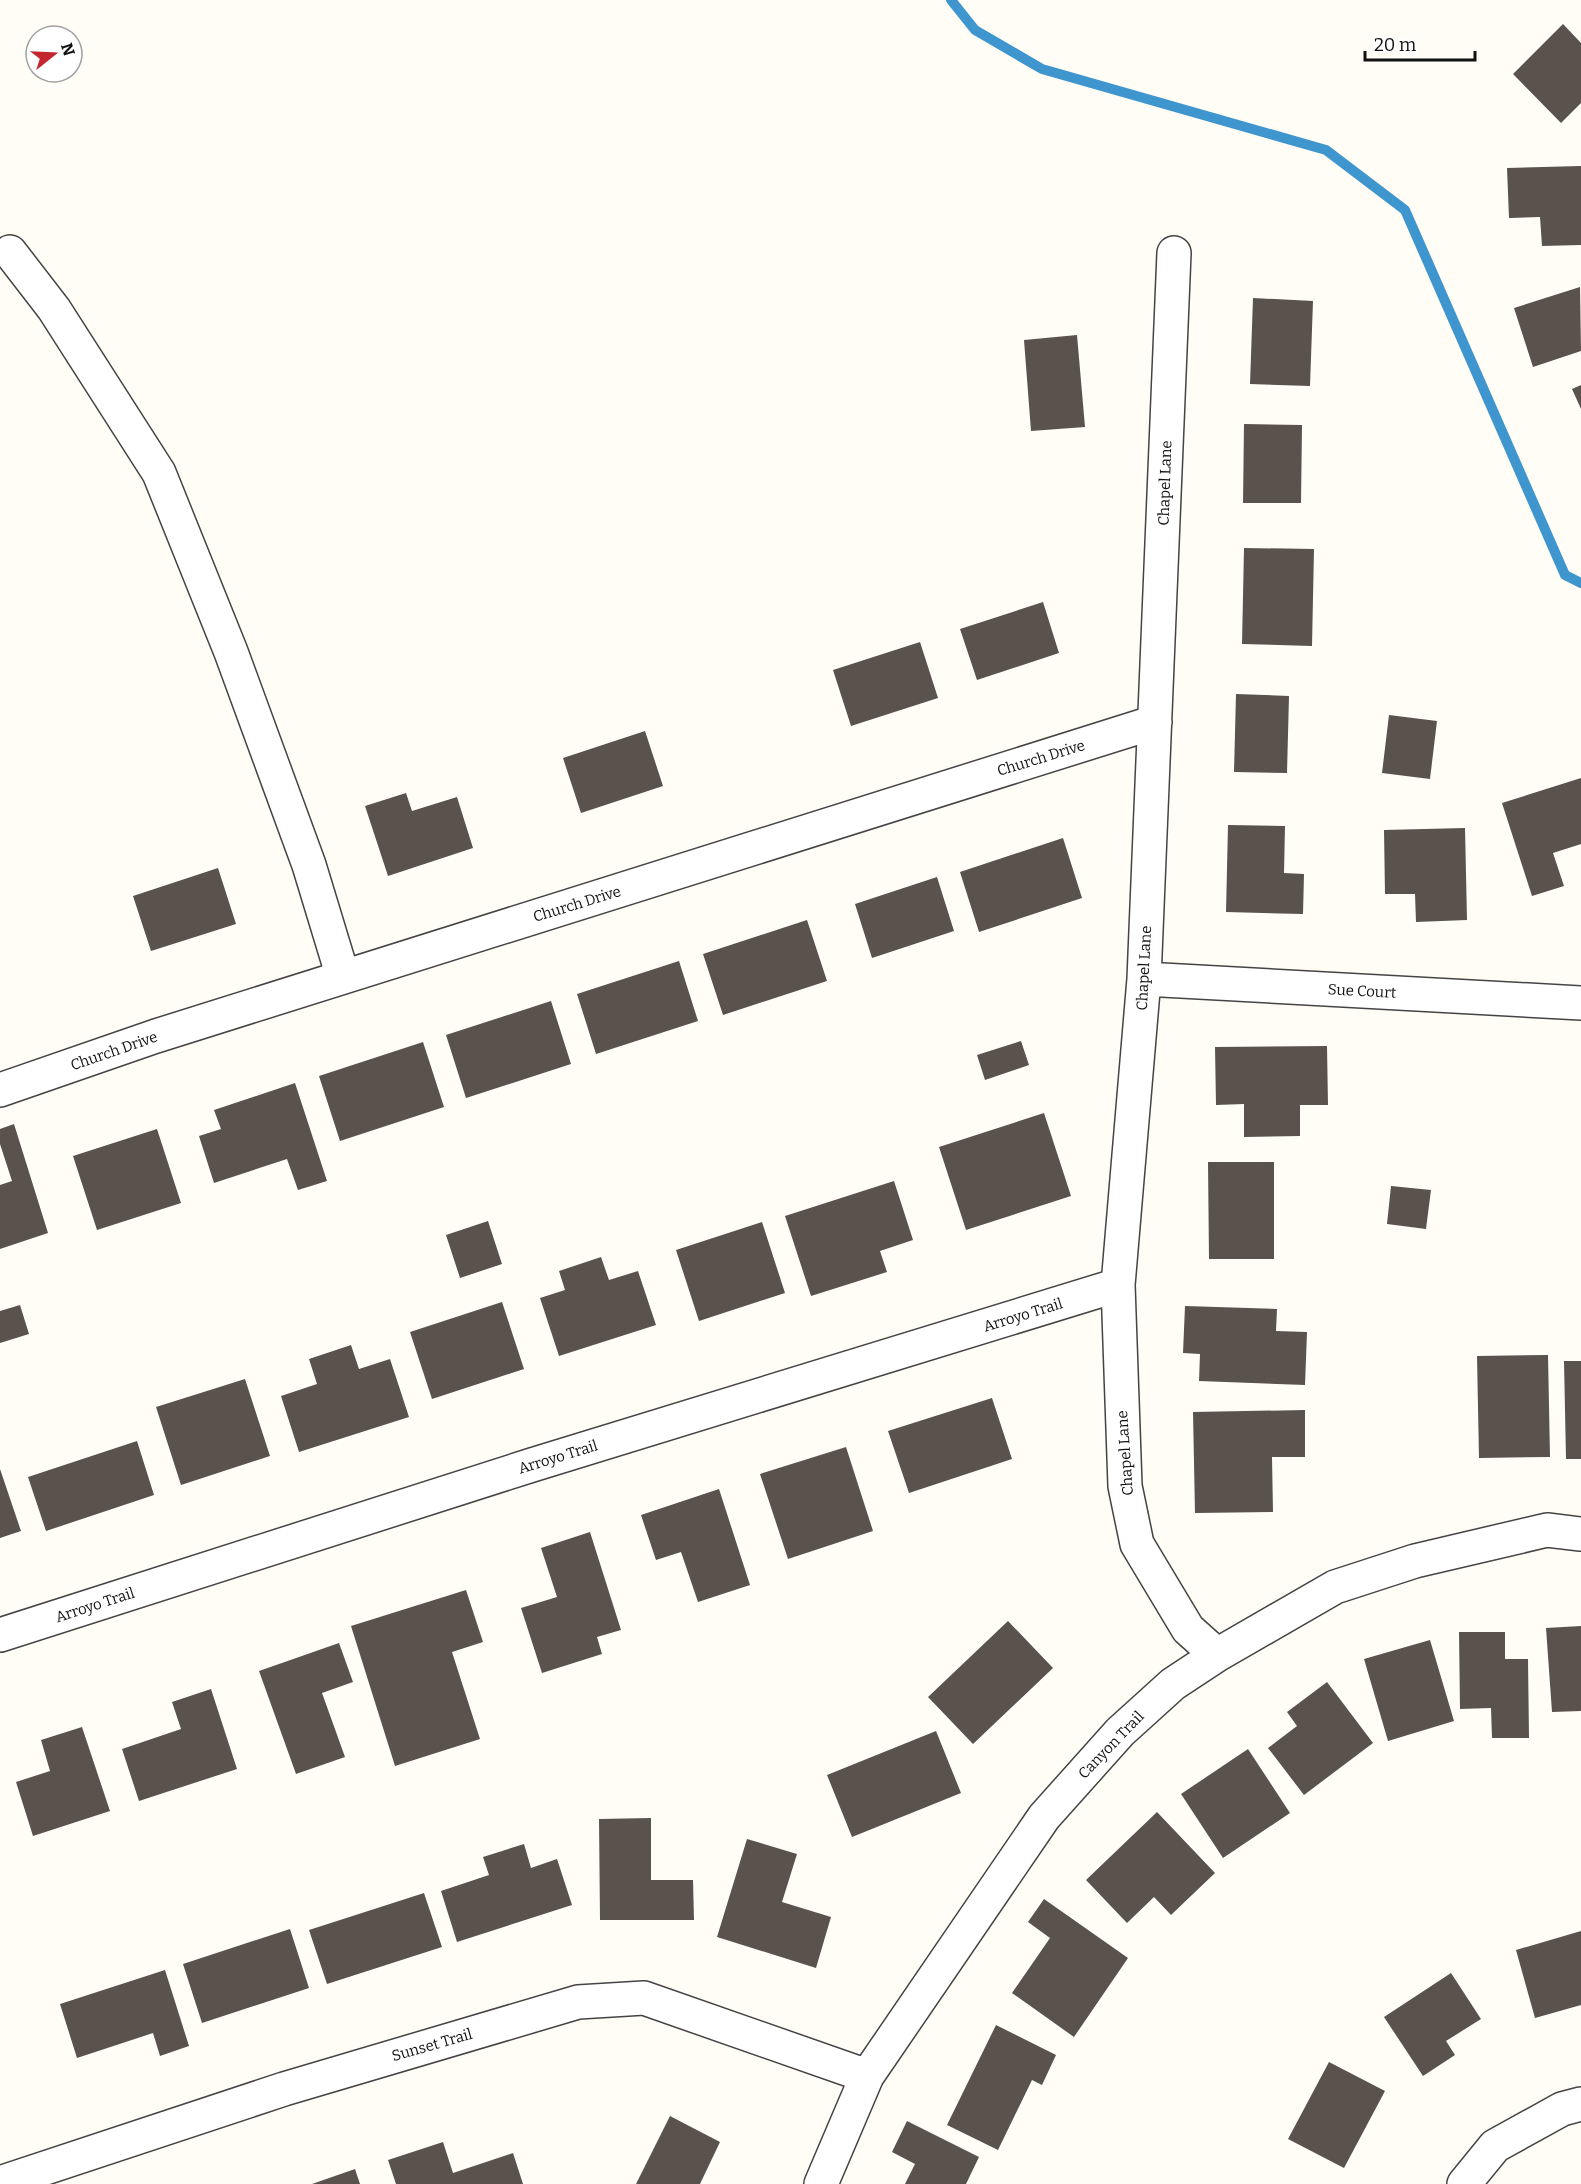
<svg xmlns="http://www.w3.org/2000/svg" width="1581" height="2184" viewBox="0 0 1581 2184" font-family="Bitter,serif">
<rect width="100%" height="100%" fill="#fffdf5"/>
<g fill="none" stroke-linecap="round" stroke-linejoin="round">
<path stroke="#3f96cf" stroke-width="10" d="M 951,0 L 975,30 L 1042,69 L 1326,150 L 1405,210 L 1565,575 L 1581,583"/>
</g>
<path fill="#5a524d" d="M 1563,24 L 1581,43 L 1581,103 L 1561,123 L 1513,74 Z
M 1581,166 L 1581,245 L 1542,246 L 1540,217 L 1509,218 L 1507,168 Z
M 1580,287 L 1581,351 L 1533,367 L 1514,308 Z
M 1253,298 L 1313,301 L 1310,386 L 1250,384 Z
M 1077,335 L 1085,427 L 1031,431 L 1024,340 Z
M 1581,385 L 1581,409 L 1572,389 Z
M 1244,424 L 1302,425 L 1301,503 L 1243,503 Z
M 1244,548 L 1314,549 L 1312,646 L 1242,644 Z
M 1043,602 L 1059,653 L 977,680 L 960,629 Z
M 920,642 L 938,698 L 851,726 L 833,670 Z
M 1236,694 L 1289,696 L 1287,773 L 1234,772 Z
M 1389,715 L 1437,721 L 1430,779 L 1382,773 Z
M 645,731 L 663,786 L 581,813 L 563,758 Z
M 1581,778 L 1581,844 L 1553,853 L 1564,886 L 1532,896 L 1502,803 Z
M 406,793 L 412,811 L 457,797 L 473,848 L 388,876 L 365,806 Z
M 1228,825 L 1285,826 L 1284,873 L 1304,874 L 1303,914 L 1226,912 Z
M 1465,828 L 1467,920 L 1416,922 L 1415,894 L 1385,894 L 1384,830 Z
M 1063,838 L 1082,898 L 979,932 L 960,872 Z
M 218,868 L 236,924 L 151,951 L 133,896 Z
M 937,877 L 954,931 L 872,958 L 855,904 Z
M 807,920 L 827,981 L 723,1015 L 703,954 Z
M 679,961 L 698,1021 L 596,1054 L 577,994 Z
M 551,1001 L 571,1064 L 466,1098 L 446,1035 Z
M 1021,1041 L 1029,1065 L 985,1080 L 977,1055 Z
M 423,1042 L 444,1107 L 340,1141 L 319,1076 Z
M 1327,1046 L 1328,1105 L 1300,1105 L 1300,1136 L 1244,1137 L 1244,1104 L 1216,1105 L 1215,1047 Z
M 295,1083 L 327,1181 L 298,1190 L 287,1159 L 214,1183 L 199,1136 L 221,1129 L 214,1110 Z
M 1044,1113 L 1071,1196 L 966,1230 L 939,1147 Z
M 14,1124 L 48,1233 L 0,1249 L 0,1185 L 12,1181 L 0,1144 L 0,1129 Z
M 157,1129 L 181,1203 L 97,1230 L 73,1156 Z
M 1208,1162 L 1274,1162 L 1274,1259 L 1209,1259 Z
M 894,1181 L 913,1240 L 880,1251 L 887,1272 L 811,1296 L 785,1216 Z
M 1391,1186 L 1431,1190 L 1426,1229 L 1387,1224 Z
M 488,1221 L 502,1264 L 460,1278 L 446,1235 Z
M 762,1222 L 785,1293 L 699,1321 L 676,1250 Z
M 601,1257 L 609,1280 L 638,1271 L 656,1325 L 559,1356 L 540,1298 L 565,1290 L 559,1271 Z
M 502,1302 L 524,1369 L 432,1399 L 410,1332 Z
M 20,1305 L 29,1334 L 0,1343 L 0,1311 Z
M 1185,1306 L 1277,1309 L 1276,1331 L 1307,1332 L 1305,1385 L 1199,1381 L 1200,1354 L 1183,1353 Z
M 351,1345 L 359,1369 L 390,1359 L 409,1417 L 299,1452 L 281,1396 L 317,1384 L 309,1359 Z
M 1548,1355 L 1550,1457 L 1479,1458 L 1477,1356 Z
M 1564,1361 L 1581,1361 L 1581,1459 L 1566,1459 Z
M 245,1379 L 270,1456 L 181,1485 L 156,1407 Z
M 992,1398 L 1012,1459 L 909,1493 L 888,1431 Z
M 1305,1410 L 1305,1457 L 1272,1457 L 1273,1512 L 1195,1513 L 1193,1412 Z
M 137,1441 L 154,1495 L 46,1531 L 28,1477 Z
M 846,1447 L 873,1531 L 788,1559 L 760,1474 Z
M 0,1469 L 21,1531 L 0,1538 Z
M 719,1489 L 750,1585 L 698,1602 L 681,1552 L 656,1560 L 641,1515 Z
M 590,1532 L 621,1630 L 597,1637 L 602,1654 L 542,1673 L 521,1608 L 557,1597 L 541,1548 Z
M 466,1590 L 483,1642 L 452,1652 L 480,1739 L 395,1766 L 351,1626 Z
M 1008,1621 L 1053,1668 L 973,1744 L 928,1697 Z
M 1581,1626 L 1581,1711 L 1552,1712 L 1546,1628 Z
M 1459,1632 L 1505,1632 L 1505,1659 L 1528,1659 L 1529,1738 L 1492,1738 L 1491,1708 L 1460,1709 Z
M 1430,1640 L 1454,1721 L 1388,1741 L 1364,1659 Z
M 339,1643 L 353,1682 L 322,1693 L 345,1757 L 296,1774 L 259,1671 Z
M 1327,1682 L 1373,1743 L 1304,1795 L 1268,1748 L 1297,1726 L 1287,1712 Z
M 211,1689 L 237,1769 L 139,1801 L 122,1749 L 181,1729 L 172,1702 Z
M 82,1727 L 110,1811 L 33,1836 L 16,1782 L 50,1771 L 41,1740 Z
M 936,1731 L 961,1793 L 852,1837 L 827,1775 Z
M 1248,1749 L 1290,1813 L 1223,1858 L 1181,1794 Z
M 1157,1812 L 1215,1873 L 1171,1915 L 1154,1897 L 1127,1923 L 1086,1880 Z
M 651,1818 L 651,1880 L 693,1880 L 694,1920 L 600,1920 L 599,1819 Z
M 747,1839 L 797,1854 L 782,1902 L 831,1917 L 816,1968 L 717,1937 Z
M 524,1844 L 531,1868 L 557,1859 L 572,1905 L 457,1942 L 441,1891 L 489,1875 L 483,1857 Z
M 424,1893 L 442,1947 L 327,1984 L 309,1930 Z
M 1044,1899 L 1128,1958 L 1074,2037 L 1012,1993 L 1050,1938 L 1028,1922 Z
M 290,1929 L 309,1988 L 202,2023 L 183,1964 Z
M 1581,1931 L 1581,2005 L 1535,2018 L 1516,1950 Z
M 165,1970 L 189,2046 L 160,2056 L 153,2033 L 77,2058 L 60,2004 Z
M 1451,1973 L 1481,2019 L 1446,2041 L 1455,2055 L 1423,2076 L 1384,2017 Z
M 996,2025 L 1056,2055 L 1042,2085 L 1032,2080 L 998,2150 L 947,2125 Z
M 1329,2062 L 1385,2091 L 1344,2168 L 1288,2139 Z
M 670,2116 L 720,2142 L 700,2184 L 636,2184 Z
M 907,2121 L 979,2157 L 966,2184 L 905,2184 L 915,2164 L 892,2152 Z
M 443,2142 L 453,2173 L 513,2153 L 523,2184 L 396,2184 L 388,2160 Z
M 355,2169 L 360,2184 L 312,2184 Z"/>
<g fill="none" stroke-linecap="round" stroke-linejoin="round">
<g stroke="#444" stroke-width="36">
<path id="minor" d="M 10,252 L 54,309 L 159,473 L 231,652 L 309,865 L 343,977
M 1174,253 L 1144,979 L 1118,1285 L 1125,1486 L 1137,1544 L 1188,1629 L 1217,1655
M 1144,979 L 1581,1003
M 0,1090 L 156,1036 L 1155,722
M 0,1635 L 532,1465 L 1118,1285
M 0,2183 L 284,2089 L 578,2002 L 644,1998 L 867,2076
M 821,2184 L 867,2076 L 1044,1817 L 1120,1732 L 1173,1684 L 1217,1655 L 1335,1587 L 1415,1561 L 1547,1530 L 1581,1534
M 1464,2184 L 1495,2146 L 1562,2109 L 1581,2104"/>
</g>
<use href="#minor" stroke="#fff" stroke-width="33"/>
</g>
<g text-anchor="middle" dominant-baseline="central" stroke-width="6" stroke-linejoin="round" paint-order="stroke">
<g font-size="15" fill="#111" stroke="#fff">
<text transform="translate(1165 483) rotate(-88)">Chapel Lane</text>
<text transform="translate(1041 758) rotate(-17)">Church Drive</text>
<text transform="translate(577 904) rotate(-17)">Church Drive</text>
<text transform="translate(1144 968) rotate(-87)">Chapel Lane</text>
<text transform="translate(1362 991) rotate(3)">Sue Court</text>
<text transform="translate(114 1051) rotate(-19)">Church Drive</text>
<text transform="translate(1023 1315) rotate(-17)">Arroyo Trail</text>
<text transform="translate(1125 1453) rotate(-94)">Chapel Lane</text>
<text transform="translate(558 1457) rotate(-17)">Arroyo Trail</text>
<text transform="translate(95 1605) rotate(-18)">Arroyo Trail</text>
<text transform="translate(1111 1745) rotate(-46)">Canyon Trail</text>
<text transform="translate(432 2045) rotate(-16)">Sunset Trail</text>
</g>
</g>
<g transform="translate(54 54) rotate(72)"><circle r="28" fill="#ffffff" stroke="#a0a0a0" stroke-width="1.5"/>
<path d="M0-4.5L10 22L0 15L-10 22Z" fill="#c4262e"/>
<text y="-9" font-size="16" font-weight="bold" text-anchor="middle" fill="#111111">N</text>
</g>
<path d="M1365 51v9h110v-9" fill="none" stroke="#111111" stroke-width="3"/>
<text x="1374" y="51" font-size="18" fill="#111111" stroke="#ffffff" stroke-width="4.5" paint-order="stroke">20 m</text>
</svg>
